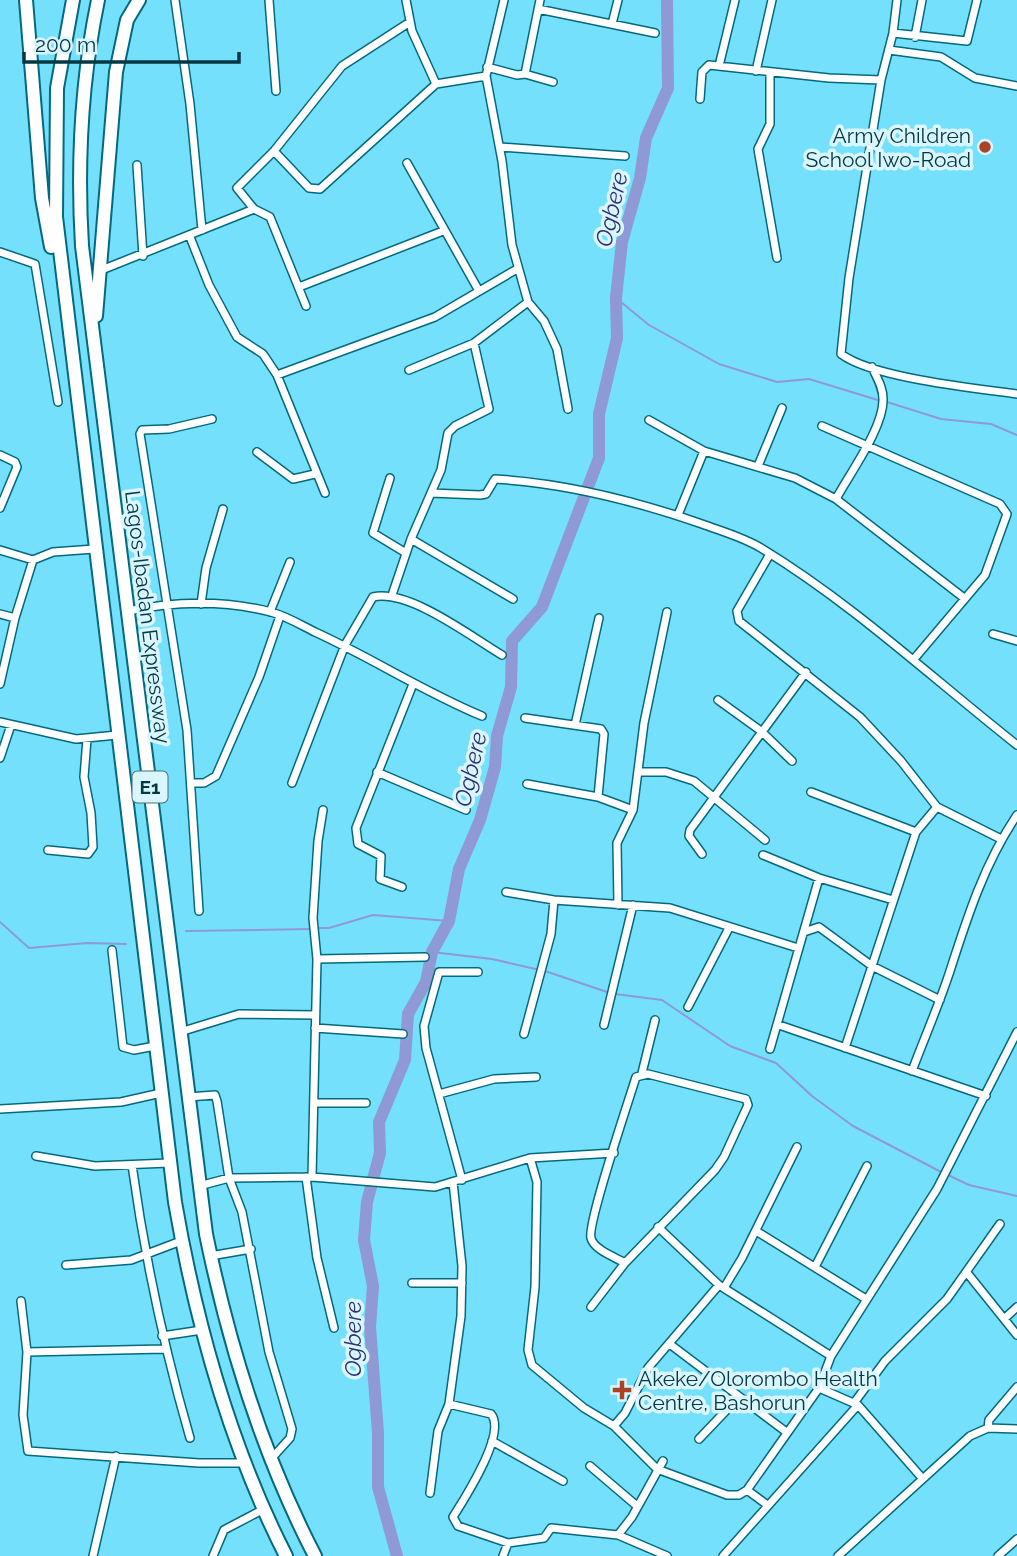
<svg xmlns="http://www.w3.org/2000/svg" width="1017" height="1556" viewBox="0 0 1017 1556" font-family="Raleway,sans-serif">
<rect width="100%" height="100%" fill="#74e0fc"/>
<g fill="none" stroke-linecap="round" stroke-linejoin="round">
<path stroke="#8f99d3" stroke-width="2" d="M 616,298 L 649,325 L 719,364 L 777,382 L 809,379 L 881,401
M 887,402 L 941,419 L 991,424 L 1017,435
M 0,922 L 29,948 L 87,943 L 126,944
M 317,928 L 329,928 L 373,915 L 449,921
M 186,931 L 311,929
M 432,952 L 492,959 L 540,970
M 545,971 L 610,993
M 615,994 L 662,1000 L 730,1046 L 776,1063 L 812,1096 L 853,1126 L 943,1173
M 948,1175 L 969,1185 L 1017,1196"/>
<path stroke="#8f99d3" stroke-width="12" d="M 397,1556 L 378,1487 L 378,1433 L 370,1327 L 373,1286 L 364,1240 L 367,1202 L 380,1153 L 379,1122 L 405,1060 L 408,1014 L 426,982 L 432,952 L 449,921 L 459,869 L 480,820 L 495,767 L 497,736 L 511,687 L 512,641 L 542,607 L 599,458 L 599,414 L 617,338 L 616,298 L 622,242 L 640,178 L 646,138 L 668,88 L 667,0"/>
<g stroke="#036a7e" stroke-width="10">
<path id="minor" d="M 175,0 L 190,104 L 202,230
M 269,0 L 276,91
M 406,0 L 412,31 L 436,84
M 504,0 L 486,76 L 502,161 L 512,245 L 528,302 L 544,321 L 557,349 L 568,409
M 897,0 L 893,33 L 881,80 L 849,278 L 841,354 C 873,378 974,388 1017,394
M 538,9 L 655,33
M 612,24 L 618,0
M 893,33 L 967,41 L 977,0
M 915,37 L 922,0
M 889,50 L 941,57 L 975,78 L 1017,86
M 719,66 L 735,0
M 487,67 L 517,75 L 525,74 L 540,0
M 756,71 L 772,0
M 770,72 L 770,124 L 758,149 L 777,258
M 525,74 L 553,82
M 700,99 L 702,72 L 709,65 L 829,78 L 881,80
M 500,147 L 625,156
M 274,151 L 309,188 L 320,189 L 436,84 L 486,76
M 407,163 L 479,291
M 137,165 L 143,256
M 190,237 L 209,285 L 237,337 L 263,354 L 277,375 L 325,493
M 0,252 L 35,264 L 58,402
M 99,271 L 254,209
M 299,287 L 443,231
M 306,306 L 270,217 L 254,209 L 237,188 L 274,151 L 342,66 L 410,22
M 409,370 L 474,343 L 528,302
M 277,375 L 435,317 L 517,269
M 649,420 L 704,451 L 795,478 L 836,499 L 964,598
M 822,426 L 1000,504 L 1007,514 L 985,575 L 914,659
M 257,452 L 293,479 L 315,474
M 0,455 L 15,462 L 17,467 L 0,508
M 758,466 L 782,408
M 390,478 L 373,533 L 406,553
M 431,493 L 480,495 L 486,494 L 495,479 C 565,483 636,501 702,524 C 721,531 743,537 761,548 C 853,604 932,678 1017,745
M 836,499 C 850,473 884,427 883,399 C 883,387 877,378 872,367
M 678,515 L 704,451
M 411,539 L 513,599
M 0,550 L 33,560
M 770,554 L 737,611 L 739,621 L 860,717 L 901,761 L 937,807 L 1001,839
M 392,595 L 411,539 L 441,470 L 448,433 L 455,426 L 489,409 L 474,343
M 201,604 L 206,568 L 223,509
M 128,611 C 174,601 225,600 271,612 C 286,616 301,625 315,632 C 372,658 424,692 482,716
M 270,612 L 290,562
M 0,614 L 15,618
M 993,634 L 1017,641
M 0,684 L 15,618 L 33,560 L 53,552 L 94,549
M 718,700 L 761,731 L 792,761
M 525,718 L 601,729 L 604,734 L 598,797
M 0,722 L 76,739 L 117,735
M 575,725 L 599,618
M 0,758 L 11,725
M 377,772 L 466,810
M 640,772 L 666,772 L 694,781 L 765,840
M 191,783 L 204,783 L 216,776 L 259,677 L 280,616
M 292,783 L 345,645 L 373,597 C 409,589 470,636 502,655
M 527,784 L 598,797 L 633,810
M 811,792 L 916,832
M 48,850 L 88,854 L 93,847 L 91,813 L 84,777 L 87,739
M 702,854 L 689,836 L 690,830 L 806,672
M 763,855 L 819,878 L 893,900
M 402,887 L 380,879 L 381,856 L 358,844 L 356,828 L 413,684
M 506,892 L 554,900 L 670,908 L 798,948
M 618,905 L 617,843 L 633,810 L 644,723 L 667,612
M 199,911 L 187,730 L 140,434 L 142,430 L 169,429 L 212,419
M 804,932 L 819,927 L 872,966 L 940,1000
M 112,950 L 123,1047 L 134,1050 L 155,1046
M 317,959 L 425,957
M 688,1007 L 729,928
M 604,1025 L 633,905
M 779,1025 L 986,1096
M 315,1028 L 403,1034
M 180,1032 L 239,1014 L 315,1015
M 524,1034 L 551,934 L 554,900
M 845,1048 L 916,832 L 937,807
M 770,1049 L 819,878
M 912,1071 C 924,1039 938,1007 949,974 C 967,918 984,864 1017,815
M 642,1073 L 655,1020
M 439,1094 L 494,1079 L 536,1077
M 188,1097 L 215,1095 L 217,1101 L 229,1178 L 242,1212 L 269,1352 L 292,1429 L 290,1438 L 271,1459
M 314,1103 L 366,1103
M 0,1109 L 121,1102 L 161,1093
M 36,1156 L 95,1166 L 169,1163
M 530,1158 L 537,1182 L 535,1287 L 528,1350 L 532,1365 L 584,1408 L 614,1426 L 657,1469 L 727,1495 L 739,1495 L 747,1490 L 766,1504
M 132,1165 C 145,1259 164,1348 190,1438
M 306,1177 L 317,1258 L 334,1328
M 312,1177 L 317,959 L 313,918 L 318,841 L 323,810
M 462,1180 L 426,1048 L 424,1026 L 439,972 L 478,972
M 199,1186 L 229,1178 L 312,1177 L 435,1187 L 530,1158 L 614,1153
M 658,1227 L 719,1285 L 831,1356
M 756,1231 L 866,1299
M 210,1256 L 251,1249
M 66,1265 L 131,1260 L 181,1241
M 815,1267 L 867,1166
M 968,1274 L 1017,1335
M 412,1283 L 462,1283
M 724,1288 L 742,1258 L 797,1147
M 21,1301 L 27,1352 L 23,1415 L 28,1451 L 199,1463 L 245,1463
M 591,1307 L 625,1263 L 715,1170 L 724,1157 L 748,1105 L 746,1099 L 648,1074 L 636,1077 C 629,1100 587,1224 591,1238 C 594,1250 615,1257 625,1263
M 1004,1319 L 1017,1307
M 162,1336 L 202,1330
M 671,1345 L 785,1431
M 27,1352 L 164,1349
M 819,1388 L 858,1405 L 922,1478
M 854,1403 L 885,1361 L 947,1299 L 1000,1224
M 449,1404 L 491,1414 C 507,1433 465,1498 453,1517 L 458,1526 L 508,1543 L 544,1538 L 551,1528 L 618,1535 L 667,1556
M 614,1426 L 625,1413 L 648,1368 L 719,1285
M 988,1428 L 989,1420 L 1017,1387
M 699,1439 L 739,1397
M 492,1441 L 563,1481
M 590,1466 L 637,1506
M 747,1490 L 819,1388 L 831,1356 L 937,1189 L 1017,1032
M 430,1493 L 438,1431 L 449,1404 L 461,1316 L 462,1266 L 453,1182
M 618,1535 L 632,1517 L 663,1461
M 93,1556 L 116,1456
M 213,1556 L 224,1530 L 264,1509
M 503,1556 L 508,1543
M 723,1556 L 858,1405
M 838,1556 L 970,1436 L 988,1428 L 1017,1429
M 998,1556 L 1017,1539"/>
</g>
<g stroke="#036a7e" stroke-width="16">
<path id="motorway" d="M 26,0 L 42,198 L 51,247
M 73,0 L 57,88 L 56,217 L 175,1202 C 196,1323 230,1446 286,1556
M 98,0 C 81,82 77,163 82,246 L 206,1234 C 229,1346 262,1454 315,1556
M 96,316 L 116,72 L 127,20 L 139,0"/>
</g>
<use href="#minor" stroke="#fff" stroke-width="7"/>
<use href="#motorway" stroke="#fff" stroke-width="12"/>
</g>
<g fill="#ab4225" stroke="#d9f6fe" stroke-width="2.5">
<circle cx="985" cy="147" r="7"/>
<path d="M618.5 1379.5h7v7h7v7h-7v7h-7v-7h-7v-7h7z"/>
</g>
<g text-anchor="middle" dominant-baseline="central" stroke-width="7" stroke-linejoin="round" paint-order="stroke">
<rect fill="#d9f6fe" stroke="#44717a" stroke-width="2" x="132.5" y="771.5" width="35" height="31" rx="5"/>
<g font-size="19" font-weight="bold" fill="#043842">
<text x="150" y="787">E1</text>
</g>
<g font-size="21" fill="#043842" stroke="#d9f6fe" text-anchor="end">
<text x="971" y="135">Army Children<tspan x="971" dy="24">School Iwo-Road</tspan></text>
<text x="638" y="1378" text-anchor="start">Akeke/Olorombo Health<tspan x="638" dy="24">Centre, Bashorun</tspan></text>
</g>
<g font-size="21" fill="#043842" stroke="#d9f6fe">
<text transform="translate(148 617) rotate(83)">Lagos-Ibadan Expressway</text>
</g>
<g font-size="23" font-style="italic" fill="#2d3075" stroke="#d9f6fe">
<text transform="translate(611 209) rotate(-77)">Ogbere</text>
<text transform="translate(470 769) rotate(-77)">Ogbere</text>
<text transform="translate(352 1339) rotate(-90)">Ogbere</text>
</g>
</g>
<path d="M24 52v10h215v-10" fill="none" stroke="#043842" stroke-width="3.5"/>
<text x="35" y="52" font-size="21" fill="#043842" stroke="#d9f6fe" stroke-width="5" paint-order="stroke">200 m</text>
</svg>
